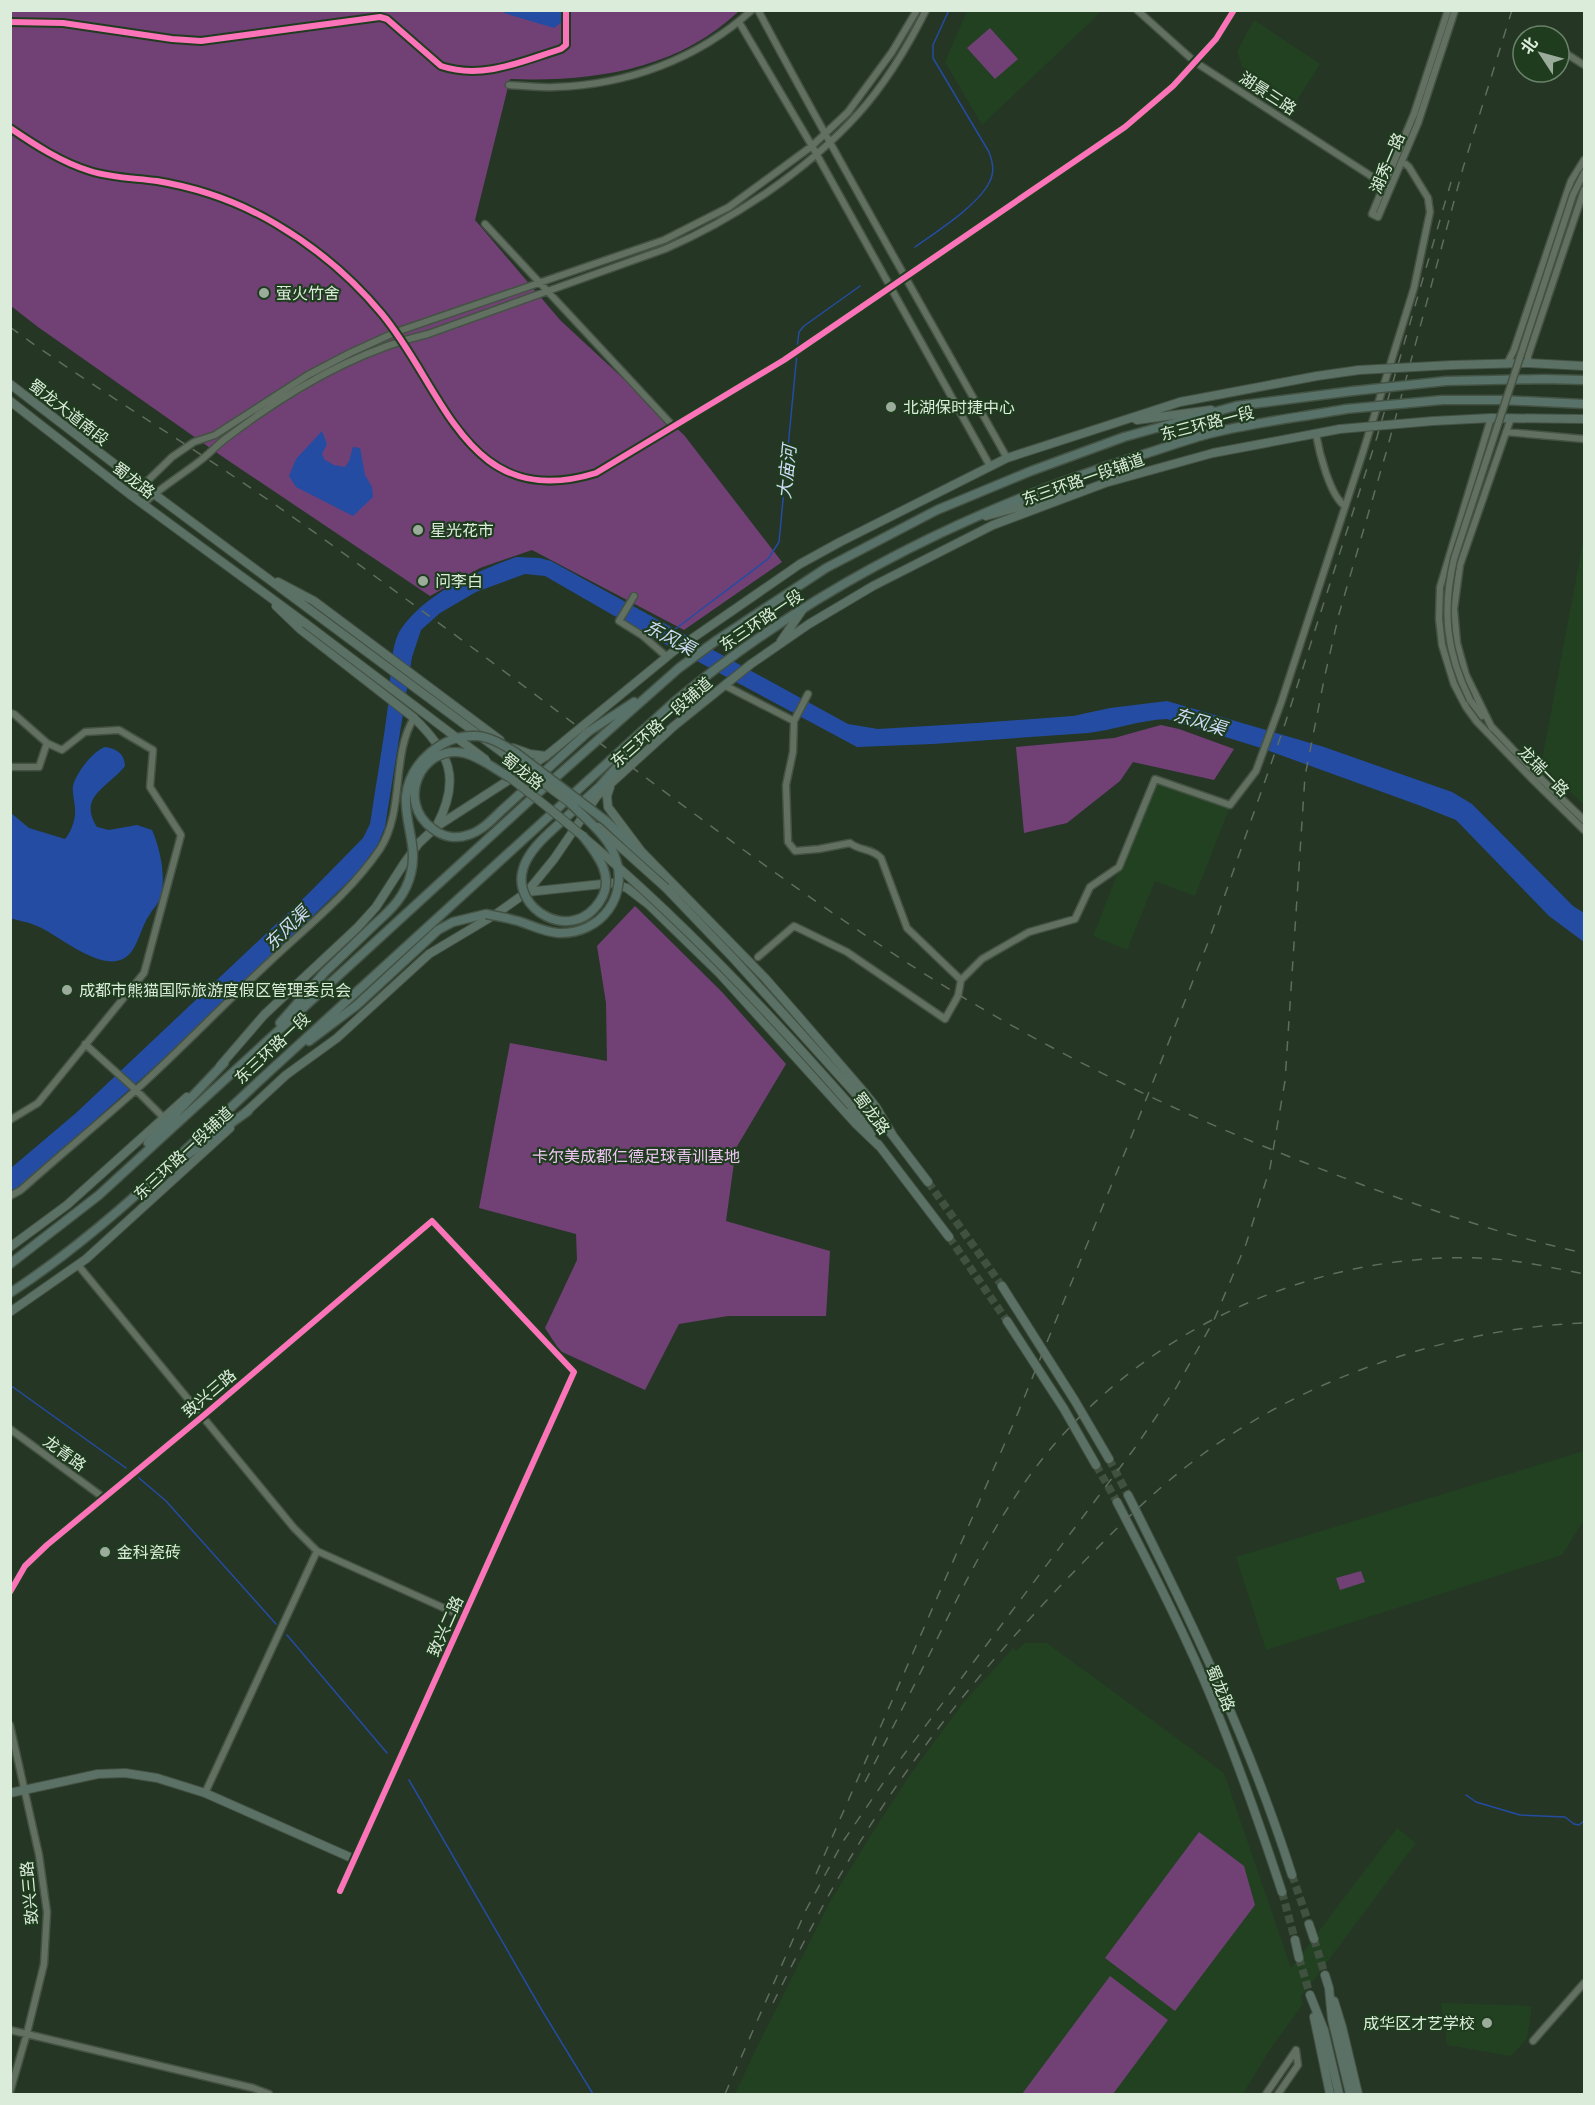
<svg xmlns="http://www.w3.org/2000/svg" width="1595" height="2105" viewBox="0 0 1595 2105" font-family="'Golos Text','Noto Sans SC',sans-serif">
<rect width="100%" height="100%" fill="#253625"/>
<path fill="#214121" d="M 967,11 L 1102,11 L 982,125 L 945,62 Z
M 1254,20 L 1320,64 L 1296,102 L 1242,67 L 1237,51 Z
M 1584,537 L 1584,805 L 1541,765 Z
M 1154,780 L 1229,809 L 1195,896 L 1155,881 L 1127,950 L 1093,936 Z
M 1584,1451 L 1584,1520 L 1562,1555 L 1266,1650 L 1236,1557 Z
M 1025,1643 L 1047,1643 L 1224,1773 L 1291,1968 L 1397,1828 L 1416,1843 L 1301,1997 L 1303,2004 L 1269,2051 L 1243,2094 L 735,2094 L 755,2051 L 831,1900 L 876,1827 L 910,1775 L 963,1703 L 1013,1648 L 1016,1651 Z
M 1441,2003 L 1532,2006 L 1527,2039 L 1511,2056 L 1447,2045 Z"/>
<path fill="#714176" d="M 10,11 L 739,11 C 677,70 593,82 510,79 L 475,220 L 560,320 L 684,435 L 782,562 L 684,630 L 532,550 L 480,568 L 430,596 L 223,457 L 38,327 L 11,306 Z
M 990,28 L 1018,59 L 995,79 L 967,48 Z
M 1161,725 L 1179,729 L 1234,749 L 1214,780 L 1133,762 L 1120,781 L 1067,823 L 1024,833 L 1016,747 L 1114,738 Z
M 635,906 L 722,992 L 786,1064 L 736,1148 L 726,1221 L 830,1251 L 826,1316 L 728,1316 L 679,1324 L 645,1390 L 560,1351 L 545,1328 L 577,1260 L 576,1234 L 479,1208 L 510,1043 L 607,1061 L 606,1003 L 597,946 Z
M 1361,1571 L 1365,1582 L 1340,1590 L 1336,1578 Z
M 1199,1832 L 1244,1866 L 1255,1905 L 1175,2011 L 1105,1958 Z
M 1110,1976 L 1168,2020 L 1113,2094 L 1022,2094 Z"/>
<path fill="#244ca3" d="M 503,11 L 563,11 L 563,21 L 554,28 L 504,13 Z
M 322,431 L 327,444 L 322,454 L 325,460 L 334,465 L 345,467 L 349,461 L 353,447 L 360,448 L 365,475 L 372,487 L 373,497 L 353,516 L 296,487 L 289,476 L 296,459 Z
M 516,557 L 540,558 L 551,561 L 848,724 L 878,729 L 977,723 L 1073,716 L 1110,708 L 1167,701 L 1324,747 L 1452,792 L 1472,804 L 1573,906 L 1584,913 L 1584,942 L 1549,916 L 1456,820 L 1421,806 L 1261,748 L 1167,719 C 1140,720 1114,730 1088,733 L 933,744 L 857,747 L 637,629 L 545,576 L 525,574 L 476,592 L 440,613 L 421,630 L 412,657 L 385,827 L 378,844 L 359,871 L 188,1037 L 19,1188 L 11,1191 L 11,1168 L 76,1113 L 309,893 L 363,838 L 370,824 C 376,784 383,745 388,706 C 391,684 389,647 401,629 C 427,592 475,572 516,557 Z
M 105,747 C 117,749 124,753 125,766 C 109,787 77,796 97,827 L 109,830 L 137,825 L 152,830 C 160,848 167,879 160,898 C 158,904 153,909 150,914 C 142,925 139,941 132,951 C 110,982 60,935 37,926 C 29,922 19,921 10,918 L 11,813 L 29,828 L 65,839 C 71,832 76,819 75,809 C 75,802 72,794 73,786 C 76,773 93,751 105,747 Z"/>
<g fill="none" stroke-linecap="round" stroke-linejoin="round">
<path stroke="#244ca3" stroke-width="1.5" d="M 915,247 C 936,232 977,206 989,183 C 995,172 993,163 989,152 L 933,58 L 933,45 L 949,10
M 797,348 L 799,332 L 804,326 L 860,286
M 674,630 L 768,559 L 779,542 L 797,353
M 10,1385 L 126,1468
M 139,1478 L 166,1501 L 276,1624
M 287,1635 L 387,1753
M 409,1780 L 543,2012 L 593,2094
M 1466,1795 L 1476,1802 L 1520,1815 L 1565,1817 L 1574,1824 L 1579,1825 L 1584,1821"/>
<path stroke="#405140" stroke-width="8" stroke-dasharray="8 4" stroke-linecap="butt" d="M 928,1182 L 1002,1286
M 949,1237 L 1007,1321
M 1109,1459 L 1128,1495
M 1096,1465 L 1117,1502
M 1292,1875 L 1309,1924
M 1282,1892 L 1295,1940
M 1314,1939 L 1325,1975
M 1299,1958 L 1310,1995"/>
<g stroke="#445243" stroke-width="9">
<path id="minor" d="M 758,10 C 838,161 924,309 1007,458
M 1137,10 L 1195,62 L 1388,187
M 1448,10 L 1414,114 L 1372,214 L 1378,217 L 1418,123 L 1455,10
M 739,22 L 812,146 L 990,466
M 1559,49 L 1584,65
M 509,85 C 524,86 540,88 555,87 C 627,85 698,59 752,10
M 10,128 C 35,145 61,162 90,171 C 112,178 134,178 157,181 C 199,188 239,202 276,224 C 315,247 353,279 382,314 C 445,390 467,513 596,473 L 784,360 L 1125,127 L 1173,86 L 1216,39 L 1234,10
M 485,224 L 673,426
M 1528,363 L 1528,356 L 1584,190
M 1507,364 L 1514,350 L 1571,181 L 1584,160
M 1491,418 L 1440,587 L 1439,619 L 1442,645 L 1454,684 L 1466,707 L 1477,722 L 1531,778 L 1584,830
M 1506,432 L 1584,439
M 1316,434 C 1319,452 1330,496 1345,506
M 132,496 L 172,457 L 194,442 L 215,435 L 308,375 L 350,353 L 396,332 L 664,240 L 729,207 L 812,146 L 848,112 L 892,52 L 917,10
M 143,504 C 161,487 182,475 201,460 C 210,453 217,445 225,439 C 285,393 354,351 428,334 L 665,249 C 735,219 807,170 858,114 C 885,84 908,46 926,10
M 634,596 L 619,621 L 643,636 L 667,657
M 724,685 L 794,721
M 808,694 L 794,721 L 793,752 L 786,785 L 788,842 L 795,851 L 819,849 L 850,843 C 859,851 872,848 881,858 L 907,928 L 961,980
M 1470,700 L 1482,716
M 10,713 L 14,714 L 47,743 L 62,750 L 85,732 L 119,730 L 153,750 L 150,787 L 181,835 L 144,973 L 38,1103 L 10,1120
M 1491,726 L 1535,773 L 1584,820
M 1492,728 L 1466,675 L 1457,643 L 1454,609 L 1460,565 L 1511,418
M 10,767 L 39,767 L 47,743
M 758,957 L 794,926 L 847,952 L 945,1019 L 958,996 L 961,980 L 982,959 L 1029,932 L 1075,919 L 1090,887 L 1119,867 L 1155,779 L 1230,805 L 1256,771 L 1281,703 L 1363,452 L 1414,288 L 1430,212 L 1428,198 L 1409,167 L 1402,161
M 85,1044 L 136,1090 L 164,1118
M 10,1196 L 21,1190 C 59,1156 99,1123 137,1089 C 180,1050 220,1008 262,969 C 301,931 349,895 380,849 C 405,810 391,755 414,718
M 78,1265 L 294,1528 L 317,1551 L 464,1617
M 10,1429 L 104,1498
M 10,1592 L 25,1566 L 47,1545 L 203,1416 L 432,1221 L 574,1372 L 340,1891
M 10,1725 L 39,1855 L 47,1912 L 44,1964 L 27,2033 L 10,2092
M 205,1793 L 317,1551
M 10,2030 L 253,2088 L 269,2094
M 1533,2041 L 1584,1983
M 1266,2094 L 1296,2050
M 1278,2094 L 1298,2065 L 1296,2050"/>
</g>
<g stroke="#445243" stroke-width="10">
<path id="major" d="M 1452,365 L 1528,363 L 1584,366
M 10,384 L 142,485 L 519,765
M 10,401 L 132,496 L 305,623
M 1137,420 L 1211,410
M 1433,421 L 1491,418 L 1584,419
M 986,516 L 1058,496
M 278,582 L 314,601 L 500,740
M 276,606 L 300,629 L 414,718 C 450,753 461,779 437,825
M 781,641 L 803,609
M 513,748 L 530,754 L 546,756
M 610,787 L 607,796 L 608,807 L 641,851 L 765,978 L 800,1018 L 864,1092 L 876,1107 L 892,1134
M 666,888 L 734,959 L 880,1121
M 527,892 L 612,883 L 627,888 L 648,904 L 720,974 L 856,1124 L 879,1146
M 220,1066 L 264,1015 L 357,928 L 376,907 L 405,862 L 419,843 L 436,827 L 546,756 L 674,651 L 800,564 L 840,542 L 1007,458 L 1180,402 L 1317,376 L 1359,370
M 851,1106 L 871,1134
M 245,1113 L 286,1075 L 337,1038 L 429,954 L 496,914 L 527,892 L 554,859 L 597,796 L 674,726 L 751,664 L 809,624 L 873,586 L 993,525 L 1105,483 L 1213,453 L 1340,429
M 890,1132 L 928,1182
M 878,1144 L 949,1237
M 10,1247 L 67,1205 L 187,1097
M 1002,1286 L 1075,1401 L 1109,1459
M 10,1312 L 86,1259 L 230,1128
M 1007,1321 L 1064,1409 L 1096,1465
M 1128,1495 C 1190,1618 1250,1743 1292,1875
M 1117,1502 C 1147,1560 1177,1618 1203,1678 C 1233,1748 1258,1819 1282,1892
M 10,1793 L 98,1774 L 125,1773 L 157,1778 L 205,1793 L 354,1859
M 1309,1924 L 1314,1939
M 1295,1940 L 1299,1958
M 1325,1975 L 1329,1988 L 1332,2019 L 1350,2094
M 1310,1995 L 1324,2030 L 1339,2094
M 1334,2001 L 1342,2027 L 1358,2094
M 1314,2017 L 1330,2094"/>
</g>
<g stroke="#445243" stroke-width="11">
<path id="highway" d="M 1446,381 L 1543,379 L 1584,380
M 1442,400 L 1503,400 L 1584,404
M 501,811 L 588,732 L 634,702
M 606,821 L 628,842 L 656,876
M 550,832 L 600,786 L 648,732
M 280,1023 L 324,973 L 375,924
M 309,1041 L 357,1005 L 438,930 L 453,922 L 486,914
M 148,1143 L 224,1063
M 184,1157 L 248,1111
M 10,1264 L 99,1195 L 529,801 L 679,668 L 717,640 L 826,568 L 937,510 L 1031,471 L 1124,437 L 1236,406 L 1353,391
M 10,1293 C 110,1228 194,1140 282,1060 C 412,940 543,821 674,702 C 810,589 970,509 1138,456 C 1162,449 1187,439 1212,433 C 1256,422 1302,417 1346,409"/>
</g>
<use href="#minor" stroke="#627062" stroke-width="6"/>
<use href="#major" stroke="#5c7166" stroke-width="8"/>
<use href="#highway" stroke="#587269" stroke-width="8"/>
<path stroke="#5f6c5e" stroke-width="1.5" stroke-dasharray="10 10" stroke-linecap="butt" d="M 10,327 C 82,380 159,426 233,476 C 302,522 369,572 436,621 C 583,728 725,842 877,943 C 1010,1032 1154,1104 1303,1162 C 1395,1198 1488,1232 1584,1253
M 865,1782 C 891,1731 917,1680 942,1629 C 964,1585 986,1541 1013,1500 C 1111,1346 1296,1252 1478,1258 C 1514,1259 1549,1267 1584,1274
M 816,1874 L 1015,1420 L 1132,1135 L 1209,940 L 1284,727 L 1377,437 L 1451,182
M 773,2003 C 798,1953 823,1903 852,1855 C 912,1755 984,1666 1064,1582 C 1106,1539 1147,1496 1195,1460 C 1301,1379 1451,1328 1584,1323
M 725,2094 L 806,1910 L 844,1840 L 890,1773 L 1134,1449 L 1176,1388 L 1214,1320 L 1246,1244 L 1270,1168 L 1285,1081 L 1305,776 L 1325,675 L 1339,614 L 1386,453 L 1463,168 L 1512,10"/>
<g stroke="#445243" stroke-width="9" stroke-linecap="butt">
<path id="minor-bridge" d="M 1470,700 C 1446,652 1442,611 1454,559 L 1573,195 L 1584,173"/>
</g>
<g stroke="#445243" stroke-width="10" stroke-linecap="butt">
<path id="major-bridge" d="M 1359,370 L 1452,365
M 1340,429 L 1433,421
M 305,623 L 486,760
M 519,765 L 573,805
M 505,774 C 636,873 743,983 851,1106
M 598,827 L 666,888"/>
</g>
<g stroke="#445243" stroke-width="11" stroke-linecap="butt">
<path id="highway-bridge" d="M 1353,391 L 1446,381
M 1346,409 L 1442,400
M 501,811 C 492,820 480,832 468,835 C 456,839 443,837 433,829 C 395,802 421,744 464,753 C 480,757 495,769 509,777
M 550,832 C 539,842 527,855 523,869 C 511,909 572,945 600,901 C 616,877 597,854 582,835
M 486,914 C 497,916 507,918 518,921 C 531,925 544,932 558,933 C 601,935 631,895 614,854 C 606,834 584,817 569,802
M 375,924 C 392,909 406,895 411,873 C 418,846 404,822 406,796 C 410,762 443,734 477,736 C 491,737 503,745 515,752 L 606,821"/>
</g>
<use href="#minor-bridge" stroke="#627062" stroke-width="6"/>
<use href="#major-bridge" stroke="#5c7166" stroke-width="8"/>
<use href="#highway-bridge" stroke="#587269" stroke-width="8"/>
<g stroke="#1f3c1f" stroke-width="10">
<path id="cycleway" d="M 10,22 L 63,23 L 172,39 L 201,41 L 380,17 L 387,19 L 441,66 C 483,80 522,61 561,49 L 566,45 L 566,10
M 10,128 C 35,145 61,162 90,171 C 112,178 134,178 157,181 C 199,188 239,202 276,224 C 315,247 353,279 382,314 C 445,390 467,513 596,473 L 784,360 L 1125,127 L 1173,86 L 1216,39 L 1234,10
M 10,1592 L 25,1566 L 47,1545 L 203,1416 L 432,1221 L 574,1372 L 340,1891"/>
</g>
<use href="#cycleway" stroke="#fb73b8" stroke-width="6"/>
</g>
<g fill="#9bac9b" stroke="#1f3c1f" stroke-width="2">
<circle cx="264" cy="293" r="6"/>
<circle cx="891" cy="407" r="6"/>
<circle cx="418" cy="530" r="6"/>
<circle cx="423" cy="581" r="6"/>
<circle cx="67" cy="990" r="6"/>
<circle cx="105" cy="1552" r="6"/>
<circle cx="1487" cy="2023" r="6"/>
</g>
<g text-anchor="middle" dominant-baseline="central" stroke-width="4.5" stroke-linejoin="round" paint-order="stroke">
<g font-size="16" fill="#dbecda" stroke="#1f3c1f">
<text transform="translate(1268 93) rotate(33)">湖景三路</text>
<text transform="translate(1387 163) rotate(-67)">湖秀一路</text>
<text transform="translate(69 412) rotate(38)">蜀龙大道南段</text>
<text transform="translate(1207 423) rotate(-14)">东三环路一段</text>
<text transform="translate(1083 479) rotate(-19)">东三环路一段辅道</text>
<text transform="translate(134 480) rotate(37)">蜀龙路</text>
<text transform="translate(761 620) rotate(-34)">东三环路一段</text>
<text transform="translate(661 722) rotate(-41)">东三环路一段辅道</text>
<text transform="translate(523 771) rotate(38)">蜀龙路</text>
<text transform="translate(1544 771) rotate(45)">龙瑞一路</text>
<text transform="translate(272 1048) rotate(-43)">东三环路一段</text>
<text transform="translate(872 1113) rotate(53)">蜀龙路</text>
<text transform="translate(183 1153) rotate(-43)">东三环路一段辅道</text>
<text transform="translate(209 1393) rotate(-40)">致兴三路</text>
<text transform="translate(65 1453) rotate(36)">龙青路</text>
<text transform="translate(445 1626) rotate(-66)">致兴二路</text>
<text transform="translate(1221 1688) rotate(67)">蜀龙路</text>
<text transform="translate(29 1893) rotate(-95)">致兴三路</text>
</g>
<g font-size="16" fill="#dbecda" stroke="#1f3c1f" text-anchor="start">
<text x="276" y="293">萤火竹舍</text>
<text x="903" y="407">北湖保时捷中心</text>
<text x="430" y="530">星光花市</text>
<text x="435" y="581">问李白</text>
<text x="79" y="990">成都市熊猫国际旅游度假区管理委员会</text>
<text x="117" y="1552">金科瓷砖</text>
<text x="1475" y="2023" text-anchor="end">成华区才艺学校</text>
</g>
<g font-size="16" fill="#efc5f3" stroke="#1f3c1f">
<text x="636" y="1156">卡尔美成都仁德足球青训基地</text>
</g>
<g font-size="18" font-style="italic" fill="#cedbf5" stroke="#1f3c1f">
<text transform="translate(786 472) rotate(-84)">大庙河</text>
<text transform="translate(670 637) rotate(28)">东风渠</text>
<text transform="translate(1200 721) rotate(17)">东风渠</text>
<text transform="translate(286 928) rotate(-44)">东风渠</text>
</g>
</g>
<rect width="1595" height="2105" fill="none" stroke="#dbecda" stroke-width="24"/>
<g transform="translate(1541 54) rotate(306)"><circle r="28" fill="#1f3c1f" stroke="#6a826a" stroke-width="1.5"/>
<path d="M0-4.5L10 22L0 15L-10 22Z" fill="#9bac9b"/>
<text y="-9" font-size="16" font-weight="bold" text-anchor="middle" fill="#dbecda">北</text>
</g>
</svg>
